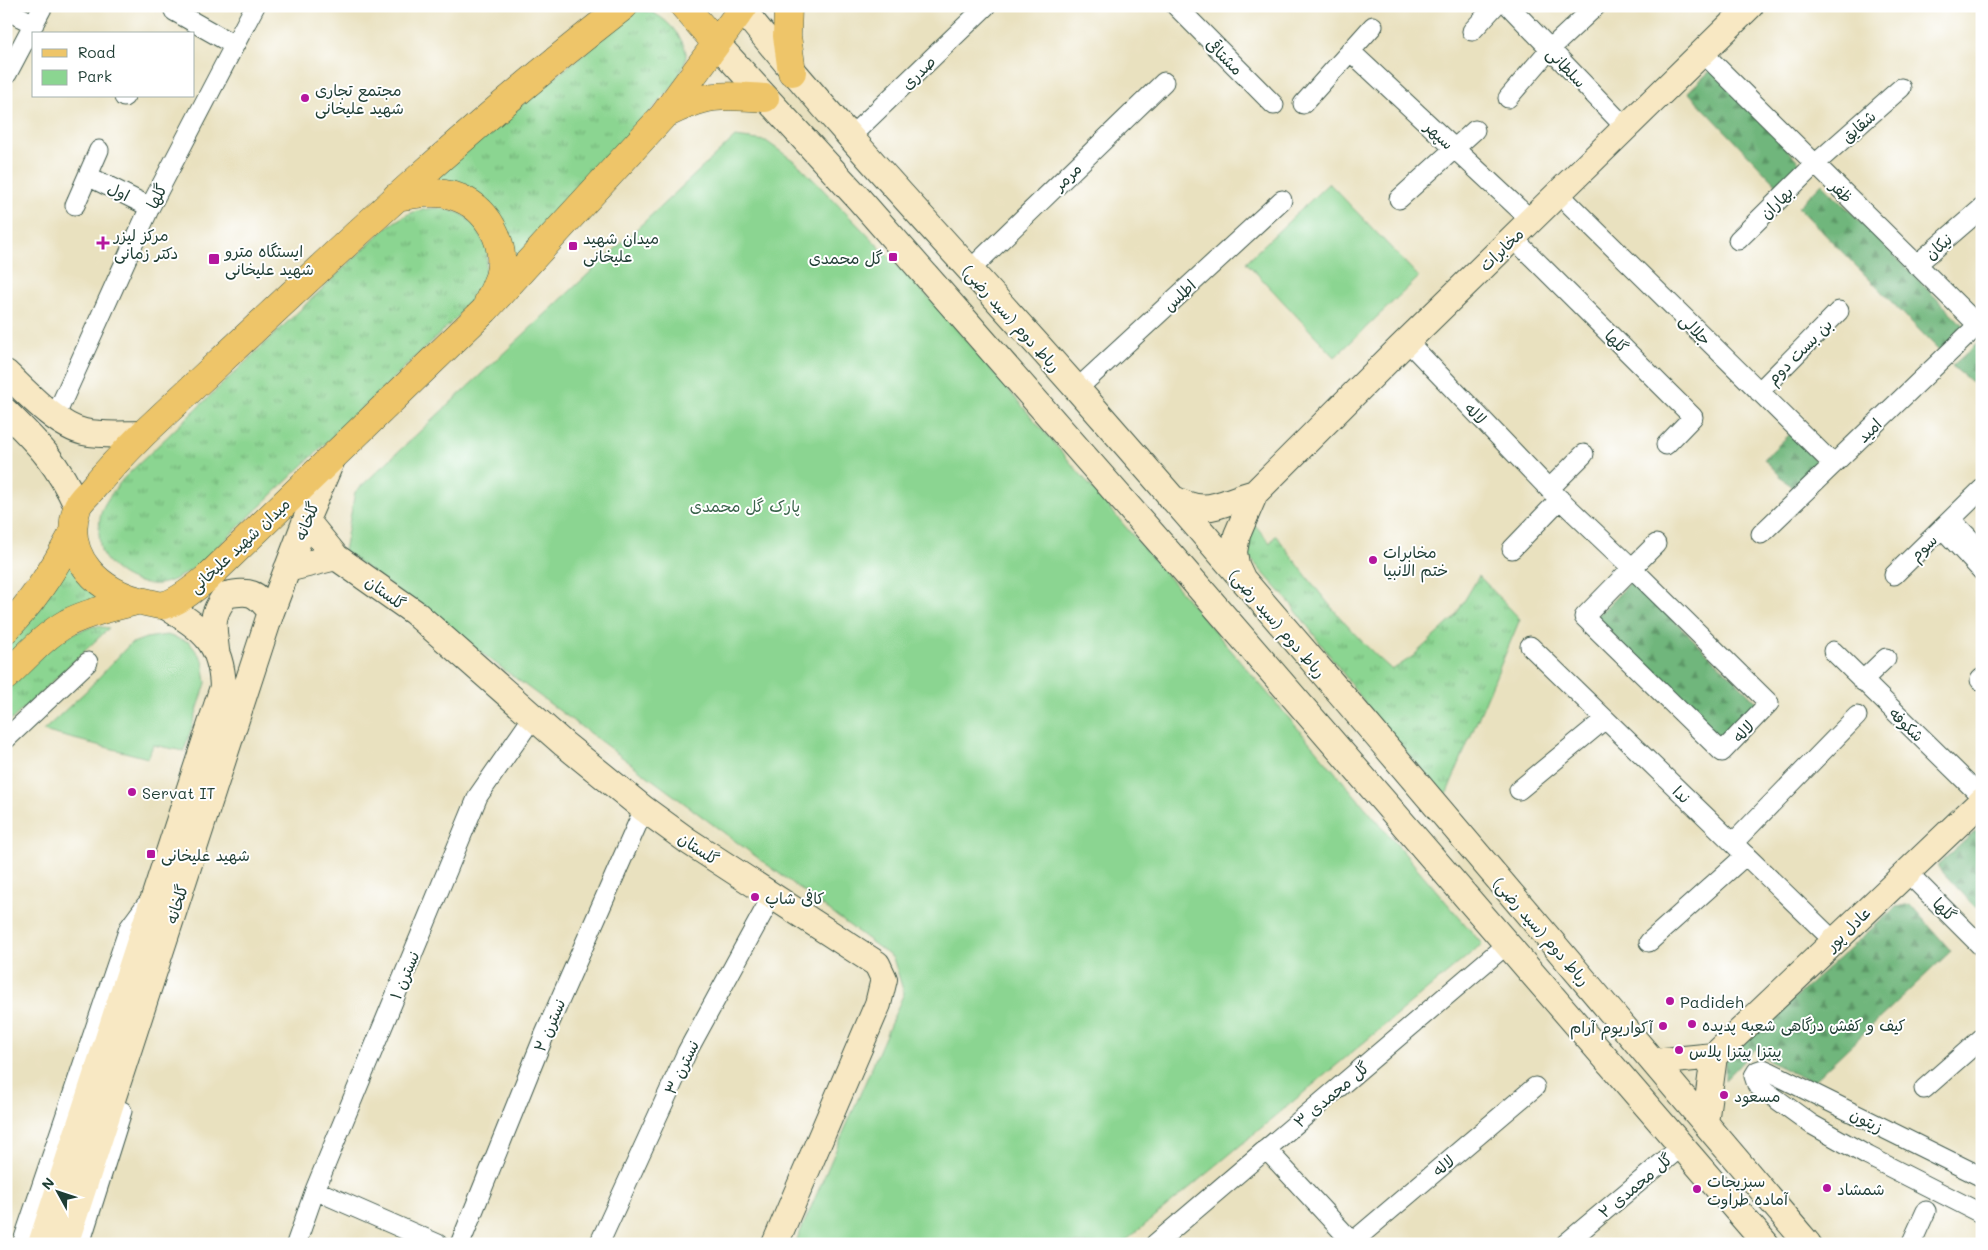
<svg xmlns="http://www.w3.org/2000/svg" width="1988" height="1250" viewBox="0 0 1988 1250" font-family="Mali,'Playpen Sans Arabic',sans-serif">
<defs>
<pattern id="grass-tufts" width="24" height="20" patternUnits="userSpaceOnUse" patternTransform="scale(1.25)"><rect width="24" height="20" fill="#8bd591"/><path d="M3 7l-1-3M5 7V3M7 7l1-3M15 17l-1-3M17 17v-4M19 17l1-3" fill="none" stroke="#71ae77"/></pattern>
<pattern id="forest-firs" width="22" height="20" patternUnits="userSpaceOnUse" patternTransform="scale(1.25)"><rect width="22" height="20" fill="#70b67b"/><path d="M5 1l3.5 6h-7zM16 11l3.5 6h-7z" fill="#5b9566"/></pattern>
</defs>
<rect width="100%" height="100%" fill="#fff"/>
<filter id="ink" filterUnits="userSpaceOnUse"><feTurbulence type="fractalNoise" baseFrequency=".02" numOctaves="2"/><feDisplacementMap in="SourceGraphic" scale="10" xChannelSelector="R" yChannelSelector="G"/><feConvolveMatrix kernelMatrix="1 2 1 2 8 2 1 2 1" color-interpolation-filters="sRGB"/></filter>
<filter id="wash" filterUnits="userSpaceOnUse"><feTurbulence type="fractalNoise" baseFrequency=".0096" numOctaves="4" result="noise"/><feDisplacementMap in="SourceGraphic" scale="20" xChannelSelector="R" yChannelSelector="G"/><feGaussianBlur stdDeviation="1.12" result="paint"/><feColorMatrix in="noise" values="0 0 0 0 0 0 0 0 0 0 0 0 0 0 0 0 0 1.4 0 .05"/><feComposite in="paint" operator="in"/></filter>
<g filter="url(#wash)">
<rect width="100%" height="100%" fill="#e9e1bf"/>
<path fill="url(#grass-tufts)" stroke="#558962" d="M 636,11 C 643,11 649,11 655,14 C 668,20 684,39 686,53 C 687,65 678,77 673,86 L 507,270 L 507,250 L 426,183 Z
M 440,208 L 460,213 L 475,225 L 488,251 L 483,285 L 476,299 L 200,564 C 187,572 174,582 159,584 C 137,586 114,573 103,555 C 98,546 98,520 102,510 C 107,498 116,488 124,478 L 387,227 C 408,213 415,209 440,208 Z
M 1255,525 L 1270,543 L 1276,535 C 1311,583 1347,631 1392,670 L 1412,657 L 1454,618 L 1479,576 L 1520,619 L 1446,795 L 1380,723 L 1291,604 L 1249,557 L 1244,541 Z
M 69,559 L 106,598 L 6,665 L 6,643 L 38,612 Z
M 94,626 L 109,628 L 6,725 L 6,691 L 51,647 L 72,634 Z"/>
<path fill="url(#forest-firs)" stroke="#487a58" d="M 1711,70 L 1801,164 L 1778,186 L 1688,92 Z
M 1822,183 L 1964,326 L 1940,351 L 1798,207 Z
M 1980,341 L 1982,343 L 1982,391 L 1952,366 Z
M 1790,434 L 1821,466 L 1795,491 L 1764,459 Z
M 1633,580 L 1759,704 L 1721,742 L 1595,618 Z
M 1982,825 L 1982,903 L 1976,908 L 1937,866 Z
M 1910,904 L 1951,951 L 1812,1082 L 1770,1062 L 1755,1049 L 1725,1080 L 1725,1060 L 1896,907 Z"/>
<path fill="#8bd591" stroke="#558962" d="M 735,137 L 766,141 L 797,163 L 935,304 L 1482,944 L 1122,1244 L 795,1244 L 904,993 L 893,958 L 344,551 L 355,492 Z
M 1329,183 L 1419,277 L 1335,357 L 1246,262 Z
M 167,635 L 189,642 L 203,660 L 206,683 L 184,751 L 153,745 L 148,758 L 43,731 L 86,691 L 130,644 L 146,638 Z"/>
</g>
<g filter="url(#ink)">
<g fill="none" stroke-linecap="round" stroke-linejoin="round">
<g stroke="#3d5649" stroke-width="21">
<path id="street" d="M 1176,6 L 1274,105
M 1509,6 L 1625,127
M 6,10 L 34,24
M 174,11 L 234,45
M 1472,31 L 1495,6
M 1350,51 L 1531,220
M 1702,52 L 1982,329
M 7,74 L 43,6
M 124,97 L 125,96
M 1508,98 L 1550,49 L 1596,6
M 1303,104 L 1373,26
M 850,137 L 986,6
M 88,176 L 150,207
M 1558,193 L 1833,464
M 1399,199 L 1475,130
M 75,205 L 99,150
M 1513,238 L 1693,417 L 1666,445
M 1738,240 L 1815,164 L 1901,88
M 1916,265 L 1982,208
M 970,270 L 1164,82
M 1407,341 L 1549,489 L 1632,568 L 1656,544
M 1077,389 L 1282,200
M 1759,392 L 1839,311
M 55,417 L 150,207 L 255,6
M 1549,489 L 1584,454
M 1953,522 L 1982,551
M 1942,528 L 1982,571
M 1761,534 L 1978,325
M 1512,549 L 1560,499
M 1632,568 L 1769,703 L 1722,752 L 1584,617 Z
M 1894,575 L 1982,489
M 1530,646 L 1834,941
M 1833,651 L 1982,797
M 1980,680 L 1982,678
M 1862,681 L 1886,658
M 6,739 L 88,662
M 1519,790 L 1605,719
M 1733,843 L 1857,716
M 1907,872 L 1982,947
M 1649,942 L 1746,855
M 1924,1089 L 1982,1038
M 1266,1149 L 1354,1244
M 1982,1177 L 1770,1072 L 1763,1069 L 1757,1071 L 1754,1076 L 1757,1085 L 1811,1124 L 1868,1156 L 1982,1214
M 315,1190 L 438,1244
M 22,1244 L 129,928 L 146,905
M 80,1244 L 122,1111
M 296,1244 L 315,1190 L 478,796 L 533,717
M 460,1244 L 544,1036 L 644,809
M 599,1244 L 687,1052 L 772,896
M 1155,1244 L 1507,944
M 1350,1244 L 1535,1087
M 1565,1244 L 1682,1146
M 1911,1244 L 1926,1211"/>
</g>
<g stroke="#3d5649" stroke-width="28">
<path id="secondary" d="M 742,9 C 848,141 966,263 1078,390 C 1325,671 1565,959 1808,1244
M 716,43 L 859,199 L 1184,570 L 1766,1244
M 6,373 C 26,392 57,426 84,432 C 103,436 124,434 143,434
M 6,412 C 39,444 58,464 77,506
M 1170,497 C 1208,518 1218,503 1255,493
M 306,520 L 336,557 L 414,612 L 564,744 L 644,809 L 688,841 L 877,964 L 884,979 L 878,1004 L 775,1244
M 287,569 L 336,557
M 1242,578 L 1236,565 L 1234,552 L 1237,535 L 1255,493 L 1399,349 L 1750,6
M 216,650 C 213,624 210,616 226,595 C 250,590 256,592 271,612
M 1714,1056 L 1982,801
M 1654,1062 L 1714,1056
M 1705,1123 L 1714,1056
M 41,1244 L 223,687 C 221,639 201,629 164,605
M 65,1244 L 271,612 L 306,520 L 333,457"/>
</g>
<g stroke="#3d5649" stroke-width="29">
<path id="primary" d="M 624,6 C 454,137 300,287 143,434 C 125,452 108,470 91,490 C 87,495 79,501 77,508 C 61,556 100,594 145,602 C 150,603 159,606 164,605 C 177,603 196,587 206,579 L 485,310 L 663,116 L 744,6
M 684,6 L 716,43
M 788,6 L 787,36 L 792,72
M 664,115 C 705,94 720,94 765,98
M 396,197 C 415,194 436,190 454,196 C 487,206 508,243 499,277 C 496,285 492,294 488,302
M 6,629 C 34,601 54,569 72,535
M 6,676 C 25,658 44,636 67,623 C 89,612 113,607 137,601"/>
</g>
<use href="#street" stroke="#fff" stroke-width="19"/>
<use href="#secondary" stroke="#f8e8c3" stroke-width="26"/>
<use href="#primary" stroke="#eec569" stroke-width="28"/>
</g>
</g>
<g fill="#b5179e" stroke="#fff" stroke-width="2">
<circle cx="305" cy="98" r="5"/>
<path d="M100.5 235.5h5v5h5v5h-5v5h-5v-5h-5v-5h5z"/>
<rect x="568" y="241" width="10" height="10" rx="2.5"/>
<rect x="888" y="252" width="10" height="10" rx="2.5"/>
<rect x="208" y="253" width="12" height="12" rx="2.5"/>
<circle cx="1373" cy="560" r="5"/>
<circle cx="132" cy="792" r="5"/>
<rect x="146" y="849" width="10" height="10" rx="2.5"/>
<circle cx="755" cy="897" r="5"/>
<circle cx="1670" cy="1001" r="5"/>
<circle cx="1692" cy="1024" r="5"/>
<circle cx="1663" cy="1026" r="5"/>
<circle cx="1679" cy="1050" r="5"/>
<circle cx="1724" cy="1095" r="5"/>
<circle cx="1827" cy="1188" r="5"/>
<circle cx="1697" cy="1189" r="5"/>
</g>
<g text-anchor="middle" dominant-baseline="central" stroke-width="4" stroke-linejoin="round" paint-order="stroke">
<g font-size="16" fill="#1f3d34" stroke="#fff">
<text transform="translate(1225 56) rotate(45)">مشتاقی</text>
<text transform="translate(1567 67) rotate(46)">سلطانی</text>
<text transform="translate(918 72) rotate(-44)">صدری</text>
<text transform="translate(1858 126) rotate(-41)">شقایق</text>
<text transform="translate(1440 135) rotate(43)">سپهر</text>
<text transform="translate(1067 176) rotate(-44)">مرمر</text>
<text transform="translate(119 191) rotate(26)">اول</text>
<text transform="translate(1842 191) rotate(45)">ظفر</text>
<text transform="translate(156 196) rotate(-64)">گلها</text>
<text transform="translate(1776 202) rotate(-44)">بهاران</text>
<text transform="translate(1938 246) rotate(-41)">نیکان</text>
<text transform="translate(1501 249) rotate(-44)">مخابرات</text>
<text transform="translate(1179 295) rotate(-43)">اطلس</text>
<text transform="translate(1012 318) rotate(48)">رباط دوم (سید رضی)</text>
<text transform="translate(1696 329) rotate(45)">جلالی</text>
<text transform="translate(1617 341) rotate(45)">گلها</text>
<text transform="translate(1799 351) rotate(-45)">بن بست دوم</text>
<text transform="translate(1476 413) rotate(46)">لاله</text>
<text transform="translate(1869 430) rotate(-44)">امید</text>
<text transform="translate(306 521) rotate(-68)">گلخانه</text>
<text transform="translate(239 545) rotate(-43)">میدان شهید علیخانی</text>
<text transform="translate(1923 547) rotate(-44)">سوم</text>
<text transform="translate(386 592) rotate(36)">گلستان</text>
<text transform="translate(1278 623) rotate(49)">رباط دوم (سید رضی)</text>
<text transform="translate(1907 724) rotate(44)">شکوفه</text>
<text transform="translate(1743 731) rotate(-46)">لاله</text>
<text transform="translate(1682 794) rotate(44)">ندا</text>
<text transform="translate(699 848) rotate(34)">گلستان</text>
<text transform="translate(176 904) rotate(-72)">گلخانه</text>
<text transform="translate(1945 909) rotate(45)">گلها</text>
<text transform="translate(1848 928) rotate(-44)">عادل پور</text>
<text transform="translate(1542 931) rotate(49)">رباط دوم (سید رضی)</text>
<text transform="translate(404 975) rotate(-67)">نسترن ۱</text>
<text transform="translate(549 1025) rotate(-67)">نسترن ۲</text>
<text transform="translate(681 1067) rotate(-64)">نسترن ۳</text>
<text transform="translate(1331 1094) rotate(-40)">گل محمدی ۳</text>
<text transform="translate(1867 1120) rotate(27)">زیتون</text>
<text transform="translate(1443 1165) rotate(-40)">لاله</text>
<text transform="translate(1635 1185) rotate(-40)">گل محمدی ۲</text>
</g>
<g font-size="16" fill="#1f3d34" stroke="#fff" text-anchor="start">
<text x="315" y="89">مجتمع تجاری<tspan x="315" dy="18">شهید علیخانی</tspan></text>
<text x="114" y="234">مرکز لیزر<tspan x="114" dy="18">دکتر زمانی</tspan></text>
<text x="583" y="237">میدان شهید<tspan x="583" dy="18">علیخانی</tspan></text>
<text x="225" y="250">ایستگاه مترو<tspan x="225" dy="18">شهید علیخانی</tspan></text>
<text x="883" y="257" text-anchor="end">گل محمدی</text>
<text x="1383" y="551">مخابرات<tspan x="1383" dy="18">ختم الانبیا</tspan></text>
<text x="142" y="792">Servat IT</text>
<text x="161" y="854">شهید علیخانی</text>
<text x="765" y="897">کافی شاپ</text>
<text x="1680" y="1001">Padideh</text>
<text x="1702" y="1024">کیف و کفش درگاهی شعبه پدیده</text>
<text x="1653" y="1026" text-anchor="end">آکواریوم آرام</text>
<text x="1689" y="1050">پیتزا پیتزا پلاس</text>
<text x="1734" y="1095">مسعود</text>
<text x="1707" y="1180">سبزیجات<tspan x="1707" dy="18">آماده طراوت</tspan></text>
<text x="1837" y="1188">شمشاد</text>
</g>
<g font-size="16" fill="#3a634b" stroke="#fff">
<text x="745" y="505">پارک گل محمدی</text>
</g>
</g>
<rect width="1988" height="1250" fill="none" stroke="#fff" stroke-width="25"/>
<rect x="32" y="32" width="162" height="65" fill="#ffffff" stroke="#a5b1ae"/>
<rect x="42" y="49" width="25" height="8" fill="#eec569" stroke="#a5b1ae"/>
<text x="78" y="58" font-size="15" fill="#1f3d34">Road</text>
<rect x="42" y="70" width="25" height="15" fill="#8bd591" stroke="#a5b1ae"/>
<text x="78" y="82" font-size="15" fill="#1f3d34">Park</text>
<g transform="translate(58 1192) rotate(310)" stroke="#ffffff" stroke-width="4" paint-order="stroke">
<path d="M0-4L9 19L0 12L-9 19Z" fill="#1f3d34"/>
<text y="-8" font-size="14" font-weight="bold" text-anchor="middle" fill="#1f3d34">N</text>
</g>
</svg>
